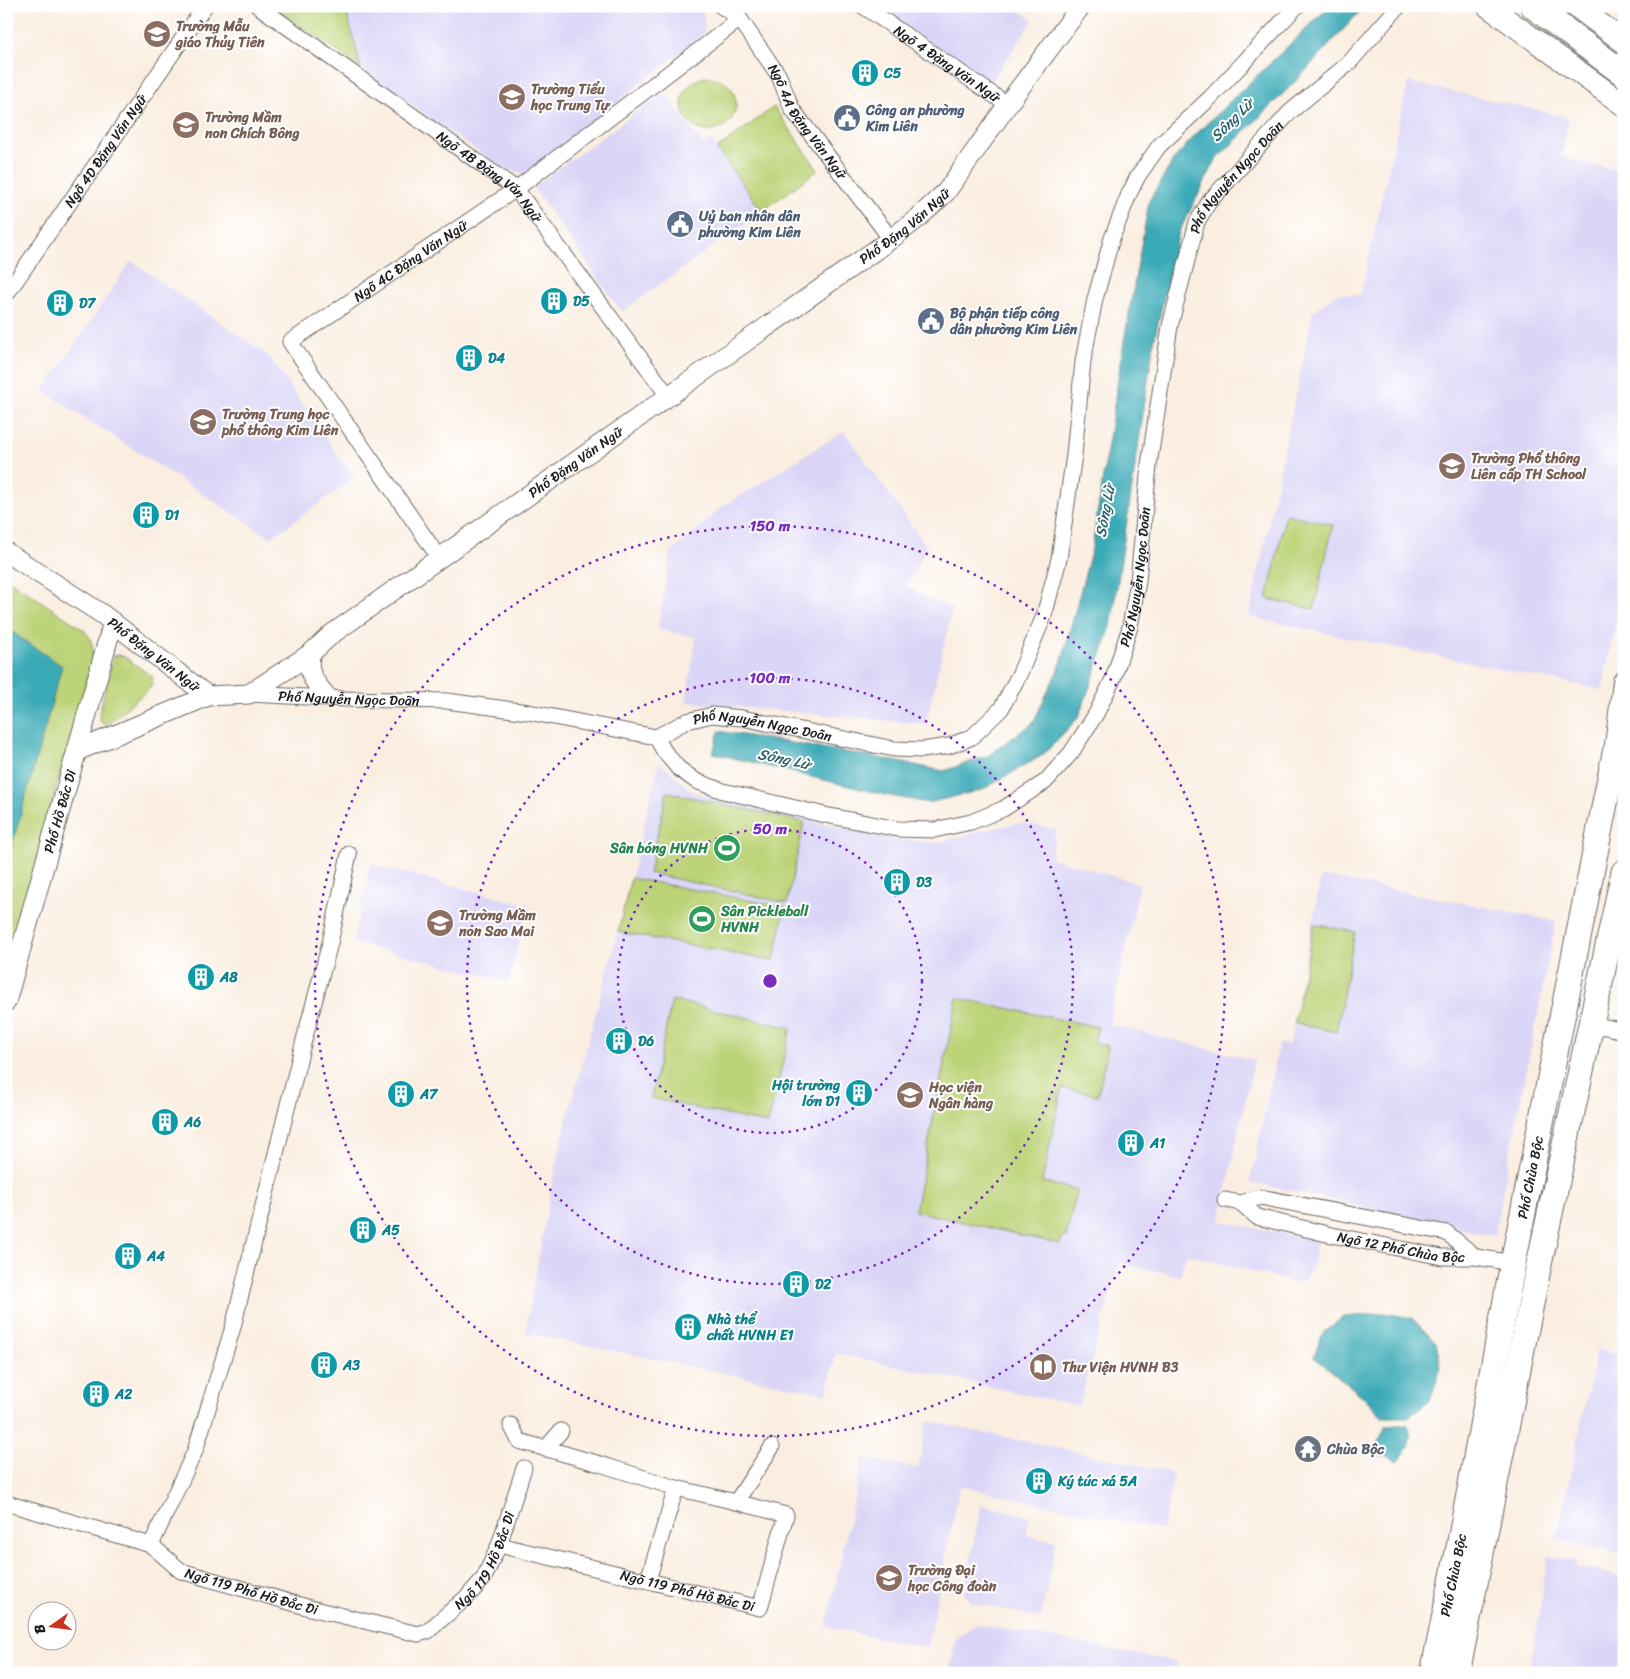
<svg xmlns="http://www.w3.org/2000/svg" width="1630" height="1679" viewBox="0 0 1630 1679" font-family="Sriracha,sans-serif">
<rect width="100%" height="100%" fill="#fff"/>
<filter id="ink" filterUnits="userSpaceOnUse"><feTurbulence type="fractalNoise" baseFrequency=".02" numOctaves="2"/><feDisplacementMap in="SourceGraphic" scale="10" xChannelSelector="R" yChannelSelector="G"/><feConvolveMatrix kernelMatrix="1 2 1 2 8 2 1 2 1" color-interpolation-filters="sRGB"/></filter>
<filter id="wash" filterUnits="userSpaceOnUse"><feTurbulence type="fractalNoise" baseFrequency=".0096" numOctaves="4" result="noise"/><feDisplacementMap in="SourceGraphic" scale="20" xChannelSelector="R" yChannelSelector="G"/><feGaussianBlur stdDeviation="1.12" result="paint"/><feColorMatrix in="noise" values="0 0 0 0 0 0 0 0 0 0 0 0 0 0 0 0 0 1.4 0 .05"/><feComposite in="paint" operator="in"/></filter>
<g filter="url(#wash)">
<rect width="100%" height="100%" fill="#faeee0"/>
<path fill="#dbd6f7" d="M 345,6 L 697,6 L 703,10 L 705,33 L 525,174 L 505,169 L 439,125 L 361,68 Z
M 877,6 L 1014,6 L 1033,20 L 989,85 Z
M 1408,82 L 1569,117 L 1562,157 L 1620,171 L 1624,164 L 1624,584 L 1602,690 L 1249,617 L 1313,312 L 1337,294 L 1360,295 Z
M 665,92 L 703,145 L 711,140 L 762,211 L 622,312 L 533,187 Z
M 131,261 L 269,356 L 354,478 L 271,538 L 43,391 Z
M 844,431 L 927,547 L 906,587 L 952,609 L 926,724 L 686,702 L 696,637 L 658,629 L 670,554 L 721,508 Z
M 659,762 L 691,791 L 823,823 L 898,839 L 937,843 L 989,829 L 1021,823 L 1056,829 L 1051,858 L 1140,884 L 1109,1024 L 1254,1060 L 1220,1221 L 1317,1240 L 1313,1265 L 1305,1279 L 1296,1283 L 1186,1254 L 1180,1276 L 1119,1263 L 1079,1406 L 836,1353 L 827,1394 L 525,1333 L 551,1188 L 567,1118 L 621,920 Z
M 370,864 L 528,905 L 509,982 L 353,942 Z
M 1321,876 L 1556,921 L 1494,1236 L 1250,1182 L 1279,1043 L 1289,1045 L 1294,1023 Z
M 1597,1350 L 1624,1356 L 1624,1555 L 1556,1540 Z
M 927,1421 L 1158,1469 L 1174,1474 L 1163,1530 L 960,1486 L 927,1648 L 826,1627 L 863,1458 L 918,1468 Z
M 981,1505 L 1030,1516 L 1026,1535 L 1056,1541 L 1041,1618 L 972,1603 L 964,1594 Z
M 1548,1556 L 1577,1562 L 1576,1567 L 1624,1577 L 1624,1673 L 1530,1673 Z
M 976,1624 L 1178,1662 L 1175,1673 L 949,1673 L 956,1638 Z"/>
<path fill="#bcd377" stroke="#6c784a" d="M 272,6 L 345,6 L 361,68 Z
M682 104a27 27 0 1 1 54 0a27 27 0 1 1-54 0Z
M 774,107 L 818,170 L 762,211 L 717,149 Z
M 1286,514 L 1333,525 L 1314,609 L 1267,599 Z
M 6,578 L 84,630 C 93,640 93,647 92,660 L 6,968 Z
M 117,655 L 123,656 L 153,677 L 151,687 L 110,722 L 103,724 L 101,722 L 99,715 L 112,661 L 114,656 Z
M 667,792 L 804,822 L 787,903 L 649,873 Z
M 631,878 L 785,907 L 774,961 L 618,932 Z
M 1314,924 L 1355,932 L 1336,1032 L 1294,1023 Z
M 957,998 L 1098,1027 L 1094,1043 L 1108,1046 L 1098,1095 L 1062,1088 L 1042,1182 L 1077,1190 L 1066,1237 L 1062,1237 L 1060,1244 L 915,1211 Z
M 672,1000 L 791,1028 L 768,1124 L 651,1098 Z"/>
<path fill="#3aaab7" stroke="#2b636a" d="M 1330,6 L 1365,6 L 1297,80 L 1216,160 L 1179,232 L 1154,341 L 1111,627 L 1079,717 L 1043,755 L 982,790 L 928,803 L 885,795 L 713,753 L 719,731 L 870,756 L 944,771 L 989,755 L 1033,723 L 1061,663 L 1092,548 L 1124,341 L 1149,201 L 1174,159 L 1199,131 Z
M 6,628 L 62,666 L 6,867 Z
M 1385,1313 L 1412,1318 L 1436,1342 L 1441,1367 L 1430,1401 L 1408,1417 L 1382,1417 L 1361,1395 L 1314,1357 L 1322,1334 L 1343,1317 Z
M 1407,1424 C 1415,1437 1407,1452 1397,1462 L 1388,1456 L 1379,1455 L 1376,1446 L 1386,1426 Z"/>
</g>
<g filter="url(#ink)">
<g fill="none" stroke-linecap="round" stroke-linejoin="round">
<g stroke="#6a6661" stroke-width="17">
<g id="minor">
<path id="s1" d="M 258,6 L 516,189 L 669,397"/>
<path id="s2" d="M 721,6 L 740,19 L 779,76 L 792,109 L 891,239"/>
<path id="s3" d="M 863,6 L 1008,105"/>
<path id="s4" d="M 6,295 L 205,6"/>
<path id="s5" d="M 440,559 L 290,342 L 516,189 L 740,19"/>
<path id="s6" d="M 249,694 L 346,699 L 447,701 L 528,712 L 656,737 L 687,721 L 712,715 L 742,718 L 894,749 L 922,750 L 949,746 L 972,737 L 1001,709 L 1020,673 L 1044,616 L 1059,559 L 1074,455 L 1083,361 L 1095,299 L 1112,238 L 1129,194 L 1138,176 L 1159,146 L 1210,98 L 1297,6"/>
<path id="s7" d="M 656,737 L 664,751 L 678,768 L 696,781 L 723,791 L 825,815 L 898,829 L 934,830 L 971,822 L 1003,809 L 1045,782 L 1071,753 L 1096,714 L 1113,679 L 1130,627 L 1138,581 L 1149,465 L 1170,326 L 1197,222 L 1209,202 L 1290,112 L 1348,64 L 1399,6"/>
<path d="M 1592,1024 L 1624,1031"/>
<path id="s8" d="M 1225,1200 L 1241,1203 L 1257,1217 L 1327,1234 L 1442,1257 L 1476,1257 L 1513,1263"/>
<path d="M 1241,1203 L 1260,1197 L 1447,1233 L 1476,1257"/>
<path d="M 511,1425 L 519,1441 L 600,1464 L 676,1488"/>
<path d="M 545,1449 L 561,1431"/>
<path id="s9" d="M 6,1503 L 151,1545 L 181,1571 L 310,1608 L 418,1634 L 428,1631 L 467,1597 L 484,1578 L 499,1545 L 524,1468"/>
<path d="M 151,1545 L 195,1451 L 233,1327 L 304,1040 L 330,943 L 349,854"/>
<path id="s10" d="M 499,1545 L 760,1608 L 786,1515 L 736,1502"/>
<path d="M 648,1580 L 676,1488 L 736,1502 L 772,1447"/>
</g>
</g>
<g stroke="#6a6661" stroke-width="21">
<g id="tertiary">
<path id="s11" d="M 6,552 L 102,614 L 208,696"/>
<path d="M 310,654 C 307,675 314,681 327,697"/>
<path id="s12" d="M 77,751 L 208,696 L 249,694 L 310,654 L 332,634 L 891,239 L 918,218 L 946,192 L 1016,93 L 1081,6"/>
<path id="s13" d="M 6,1002 L 113,622"/>
</g>
</g>
<g stroke="#6a6661" stroke-width="24">
<path id="secondary" d="M 1488,6 L 1624,105
M 1576,6 L 1624,42
M 1615,753 L 1624,682"/>
</g>
<g stroke="#6a6661" stroke-width="27">
<g id="primary">
<path d="M 1533,6 L 1624,74"/>
<path id="s14" d="M 1433,1673 L 1459,1547 L 1513,1263 L 1615,753 L 1624,737"/>
<path d="M 1457,1673 L 1538,1269 L 1624,872"/>
</g>
</g>
<use href="#minor" stroke="#fff" stroke-width="15"/>
<use href="#tertiary" stroke="#fff" stroke-width="19"/>
<use href="#secondary" stroke="#fff" stroke-width="22"/>
<use href="#primary" stroke="#fff" stroke-width="25"/>
</g>
</g>
<g fill="none" stroke="#7b2cbf" stroke-width="2.5" stroke-dasharray="2.5 5">
<circle cx="770" cy="981" r="152"/>
<circle cx="770" cy="981" r="303"/>
<circle cx="770" cy="981" r="455"/>
</g>
<defs>
<g id="school-disc" transform="scale(1.4375)"><circle r="9.5" fill="#8d6e63" stroke="#fff"/><path d="M0-5L7-2L0 1L-7-2ZM-4 1L0 2.5L4 1V4Q0 6-4 4Z" fill="#fff"/></g>
<g id="building-disc" transform="scale(1.4375)"><circle r="9.5" fill="#0f9aa8" stroke="#fff"/><path d="M-4-6H4V6H1V3H-1V6H-4ZM-2.5-4.3h1.7v1.8h-1.7ZM.8-4.3h1.7v1.8H.8ZM-2.5-1h1.7V.8h-1.7ZM.8-1h1.7V.8H.8Z" fill="#fff"/></g>
<g id="civic-disc" transform="scale(1.4375)"><circle r="9.5" fill="#5c6f8a" stroke="#fff"/><path d="M-.6-6.5H3V-4.5H.6V-3L4-1V1h2V6H-6V1h2V-1L-.6-3ZM-1.2 2.5V6h2.4V2.5Z" fill="#fff"/></g>
<g id="stadium-disc" transform="scale(1.4375)"><circle r="9.5" fill="#2e9e5b" stroke="#fff"/><path d="M0-5a6.5 5 0 1 0 0 10a6.5 5 0 1 0 0-10ZM-3.5-1.8h7v3.6h-7Z" fill="#fff"/></g>
<g id="university-disc" transform="scale(1.4375)"><circle r="9.5" fill="#8d6e63" stroke="#fff"/><path d="M0-5L7-2L0 1L-7-2ZM-4 1L0 2.5L4 1V4Q0 6-4 4Z" fill="#fff"/></g>
<g id="library-disc" transform="scale(1.4375)"><circle r="9.5" fill="#8d6e63" stroke="#fff"/><path d="M-6-4Q-3-5.5-.7-3.5V5Q-3 3-6 4ZM6-4Q3-5.5 .7-3.5V5Q3 3 6 4Z" fill="#fff"/></g>
<g id="temple-disc" transform="scale(1.4375)"><circle r="9.5" fill="#6b7280" stroke="#fff"/><path d="M0-6L5-2H3V0L6.5 2.5H4V6H1.5V3h-3V6H-4V2.5H-6.5L-3 0V-2H-5Z" fill="#fff"/></g>
</defs>
<g fill-rule="evenodd">
<use href="#school-disc" x="157" y="34"/>
<use href="#building-disc" x="865" y="73"/>
<use href="#school-disc" x="512" y="97"/>
<use href="#civic-disc" x="847" y="118"/>
<use href="#school-disc" x="186" y="125"/>
<use href="#civic-disc" x="680" y="224"/>
<use href="#building-disc" x="554" y="301"/>
<use href="#building-disc" x="60" y="303"/>
<use href="#civic-disc" x="931" y="321"/>
<use href="#building-disc" x="469" y="358"/>
<use href="#school-disc" x="203" y="422"/>
<use href="#school-disc" x="1452" y="466"/>
<use href="#building-disc" x="146" y="515"/>
<use href="#stadium-disc" x="727" y="848"/>
<use href="#building-disc" x="897" y="882"/>
<use href="#stadium-disc" x="702" y="919"/>
<use href="#school-disc" x="440" y="923"/>
<use href="#building-disc" x="201" y="977"/>
<use href="#building-disc" x="619" y="1041"/>
<use href="#building-disc" x="859" y="1093"/>
<use href="#building-disc" x="401" y="1094"/>
<use href="#university-disc" x="910" y="1095"/>
<use href="#building-disc" x="165" y="1122"/>
<use href="#building-disc" x="1131" y="1143"/>
<use href="#building-disc" x="363" y="1230"/>
<use href="#building-disc" x="128" y="1256"/>
<use href="#building-disc" x="796" y="1284"/>
<use href="#building-disc" x="688" y="1327"/>
<use href="#building-disc" x="324" y="1365"/>
<use href="#library-disc" x="1043" y="1367"/>
<use href="#building-disc" x="96" y="1394"/>
<use href="#temple-disc" x="1308" y="1449"/>
<use href="#building-disc" x="1039" y="1481"/>
<use href="#university-disc" x="889" y="1578"/>
</g>
<g text-anchor="middle" dominant-baseline="central" stroke-width="4" stroke-linejoin="round" paint-order="stroke">
<g font-size="14" font-weight="bold" fill="#785e54" stroke="#fff" text-anchor="start">
<text x="176" y="26">Trường Mẫu<tspan x="176" dy="16">giáo Thủy Tiên</tspan></text>
<text x="531" y="89">Trường Tiểu<tspan x="531" dy="16">học Trung Tự</tspan></text>
<text x="205" y="117">Trường Mầm<tspan x="205" dy="16">non Chích Bông</tspan></text>
<text x="222" y="414">Trường Trung học<tspan x="222" dy="16">phổ thông Kim Liên</tspan></text>
<text x="1471" y="458">Trường Phổ thông<tspan x="1471" dy="16">Liên cấp TH School</tspan></text>
<text x="459" y="915">Trường Mầm<tspan x="459" dy="16">non Sao Mai</tspan></text>
<text x="929" y="1087">Học viện<tspan x="929" dy="16">Ngân hàng</tspan></text>
<text x="1062" y="1367">Thư Viện HVNH B3</text>
<text x="908" y="1570">Trường Đại<tspan x="908" dy="16">học Công đoàn</tspan></text>
</g>
<g font-size="14" fill="#1c1c1c" stroke="#fff">
<text stroke="none"><textPath href="#s3" startOffset="102">Ngõ 4 Đặng Văn Ngữ</textPath></text>
<text stroke="none"><textPath href="#s2" startOffset="146">Ngõ 4A Đặng Văn Ngữ</textPath></text>
<text stroke="none"><textPath href="#s4" startOffset="175">Ngõ 4D Đặng Văn Ngữ</textPath></text>
<text stroke="none"><textPath href="#s1" startOffset="288">Ngõ 4B Đặng Văn Ngữ</textPath></text>
<text stroke="none"><textPath href="#s7" startOffset="1076">Phố Nguyễn Ngọc Doãn</textPath></text>
<text stroke="none"><textPath href="#s12" startOffset="989">Phố Đặng Văn Ngữ</textPath></text>
<text stroke="none"><textPath href="#s5" startOffset="409">Ngõ 4C Đặng Văn Ngữ</textPath></text>
<text stroke="none"><textPath href="#s12" startOffset="584">Phố Đặng Văn Ngữ</textPath></text>
<text stroke="none"><textPath href="#s7" startOffset="656">Phố Nguyễn Ngọc Doãn</textPath></text>
<text stroke="none"><textPath href="#s11" startOffset="180">Phố Đặng Văn Ngữ</textPath></text>
<text stroke="none"><textPath href="#s6" startOffset="100">Phố Nguyễn Ngọc Doãn</textPath></text>
<text stroke="none"><textPath href="#s6" startOffset="522">Phố Nguyễn Ngọc Doãn</textPath></text>
<text stroke="none"><textPath href="#s13" startOffset="198">Phố Hồ Đắc Di</textPath></text>
<text stroke="none"><textPath href="#s14" startOffset="505">Phố Chùa Bộc</textPath></text>
<text stroke="none"><textPath href="#s8" startOffset="185">Ngõ 12 Phố Chùa Bộc</textPath></text>
<text stroke="none"><textPath href="#s9" startOffset="539">Ngõ 119 Hồ Đắc Di</textPath></text>
<text stroke="none"><textPath href="#s14" startOffset="100">Phố Chùa Bộc</textPath></text>
<text stroke="none"><textPath href="#s9" startOffset="264">Ngõ 119 Phố Hồ Đắc Di</textPath></text>
<text stroke="none"><textPath href="#s10" startOffset="194">Ngõ 119 Phố Hồ Đắc Di</textPath></text>
</g>
<g font-size="14" font-weight="bold" fill="#0d838f" stroke="#fff" text-anchor="start">
<text x="884" y="73">C5</text>
<text x="573" y="301">D5</text>
<text x="79" y="303">D7</text>
<text x="488" y="358">D4</text>
<text x="165" y="515">D1</text>
<text x="916" y="882">D3</text>
<text x="220" y="977">A8</text>
<text x="638" y="1041">D6</text>
<text x="840" y="1085" text-anchor="end">Hội trường<tspan x="840" dy="16">lớn D1</tspan></text>
<text x="420" y="1094">A7</text>
<text x="184" y="1122">A6</text>
<text x="1150" y="1143">A1</text>
<text x="382" y="1230">A5</text>
<text x="147" y="1256">A4</text>
<text x="815" y="1284">D2</text>
<text x="707" y="1319">Nhà thể<tspan x="707" dy="16">chất HVNH E1</tspan></text>
<text x="343" y="1365">A3</text>
<text x="115" y="1394">A2</text>
<text x="1058" y="1481">Ký túc xá 5A</text>
</g>
<g font-size="14" font-weight="bold" fill="#4e5e75" stroke="#fff" text-anchor="start">
<text x="866" y="110">Công an phường<tspan x="866" dy="16">Kim Liên</tspan></text>
<text x="699" y="216">Uỷ ban nhân dân<tspan x="699" dy="16">phường Kim Liên</tspan></text>
<text x="950" y="313">Bộ phận tiếp công<tspan x="950" dy="16">dân phường Kim Liên</tspan></text>
</g>
<g font-size="14" font-weight="bold" fill="#27864d" stroke="#fff" text-anchor="end">
<text x="708" y="848">Sân bóng HVNH</text>
<text x="721" y="911" text-anchor="start">Sân Pickleball<tspan x="721" dy="16">HVNH</tspan></text>
</g>
<g font-size="14" font-weight="bold" fill="#5b616d" stroke="#fff" text-anchor="start">
<text x="1327" y="1449">Chùa Bộc</text>
</g>
<g font-size="15" font-style="italic" fill="#2b636a" stroke="#fff">
<text transform="translate(1232 120) rotate(-45)">Sông Lừ</text>
<text transform="translate(1105 511) rotate(-80)">Sông Lừ</text>
<text transform="translate(784 759) rotate(12)">Sông Lừ</text>
</g>
</g>
<circle cx="770" cy="981" r="8" fill="#7b2cbf" stroke="#fff" stroke-width="2.5"/>
<g font-size="15" text-anchor="middle" font-weight="bold" fill="#7b2cbf" stroke="#fff" stroke-width="4" stroke-linejoin="round" paint-order="stroke">
<text x="770" y="531">150 m</text>
<text x="770" y="683">100 m</text>
<text x="770" y="834">50 m</text>
</g>
<rect width="1630" height="1679" fill="none" stroke="#fff" stroke-width="25"/>
<g transform="translate(52 1626) rotate(256)"><circle r="24" fill="#ffffff" stroke="#a4a4a4"/>
<path d="M0-4L9 19L0 12L-9 19Z" fill="#c8321e"/>
<text y="-8" font-size="14" font-weight="bold" text-anchor="middle" fill="#1c1c1c">B</text>
</g>
</svg>
